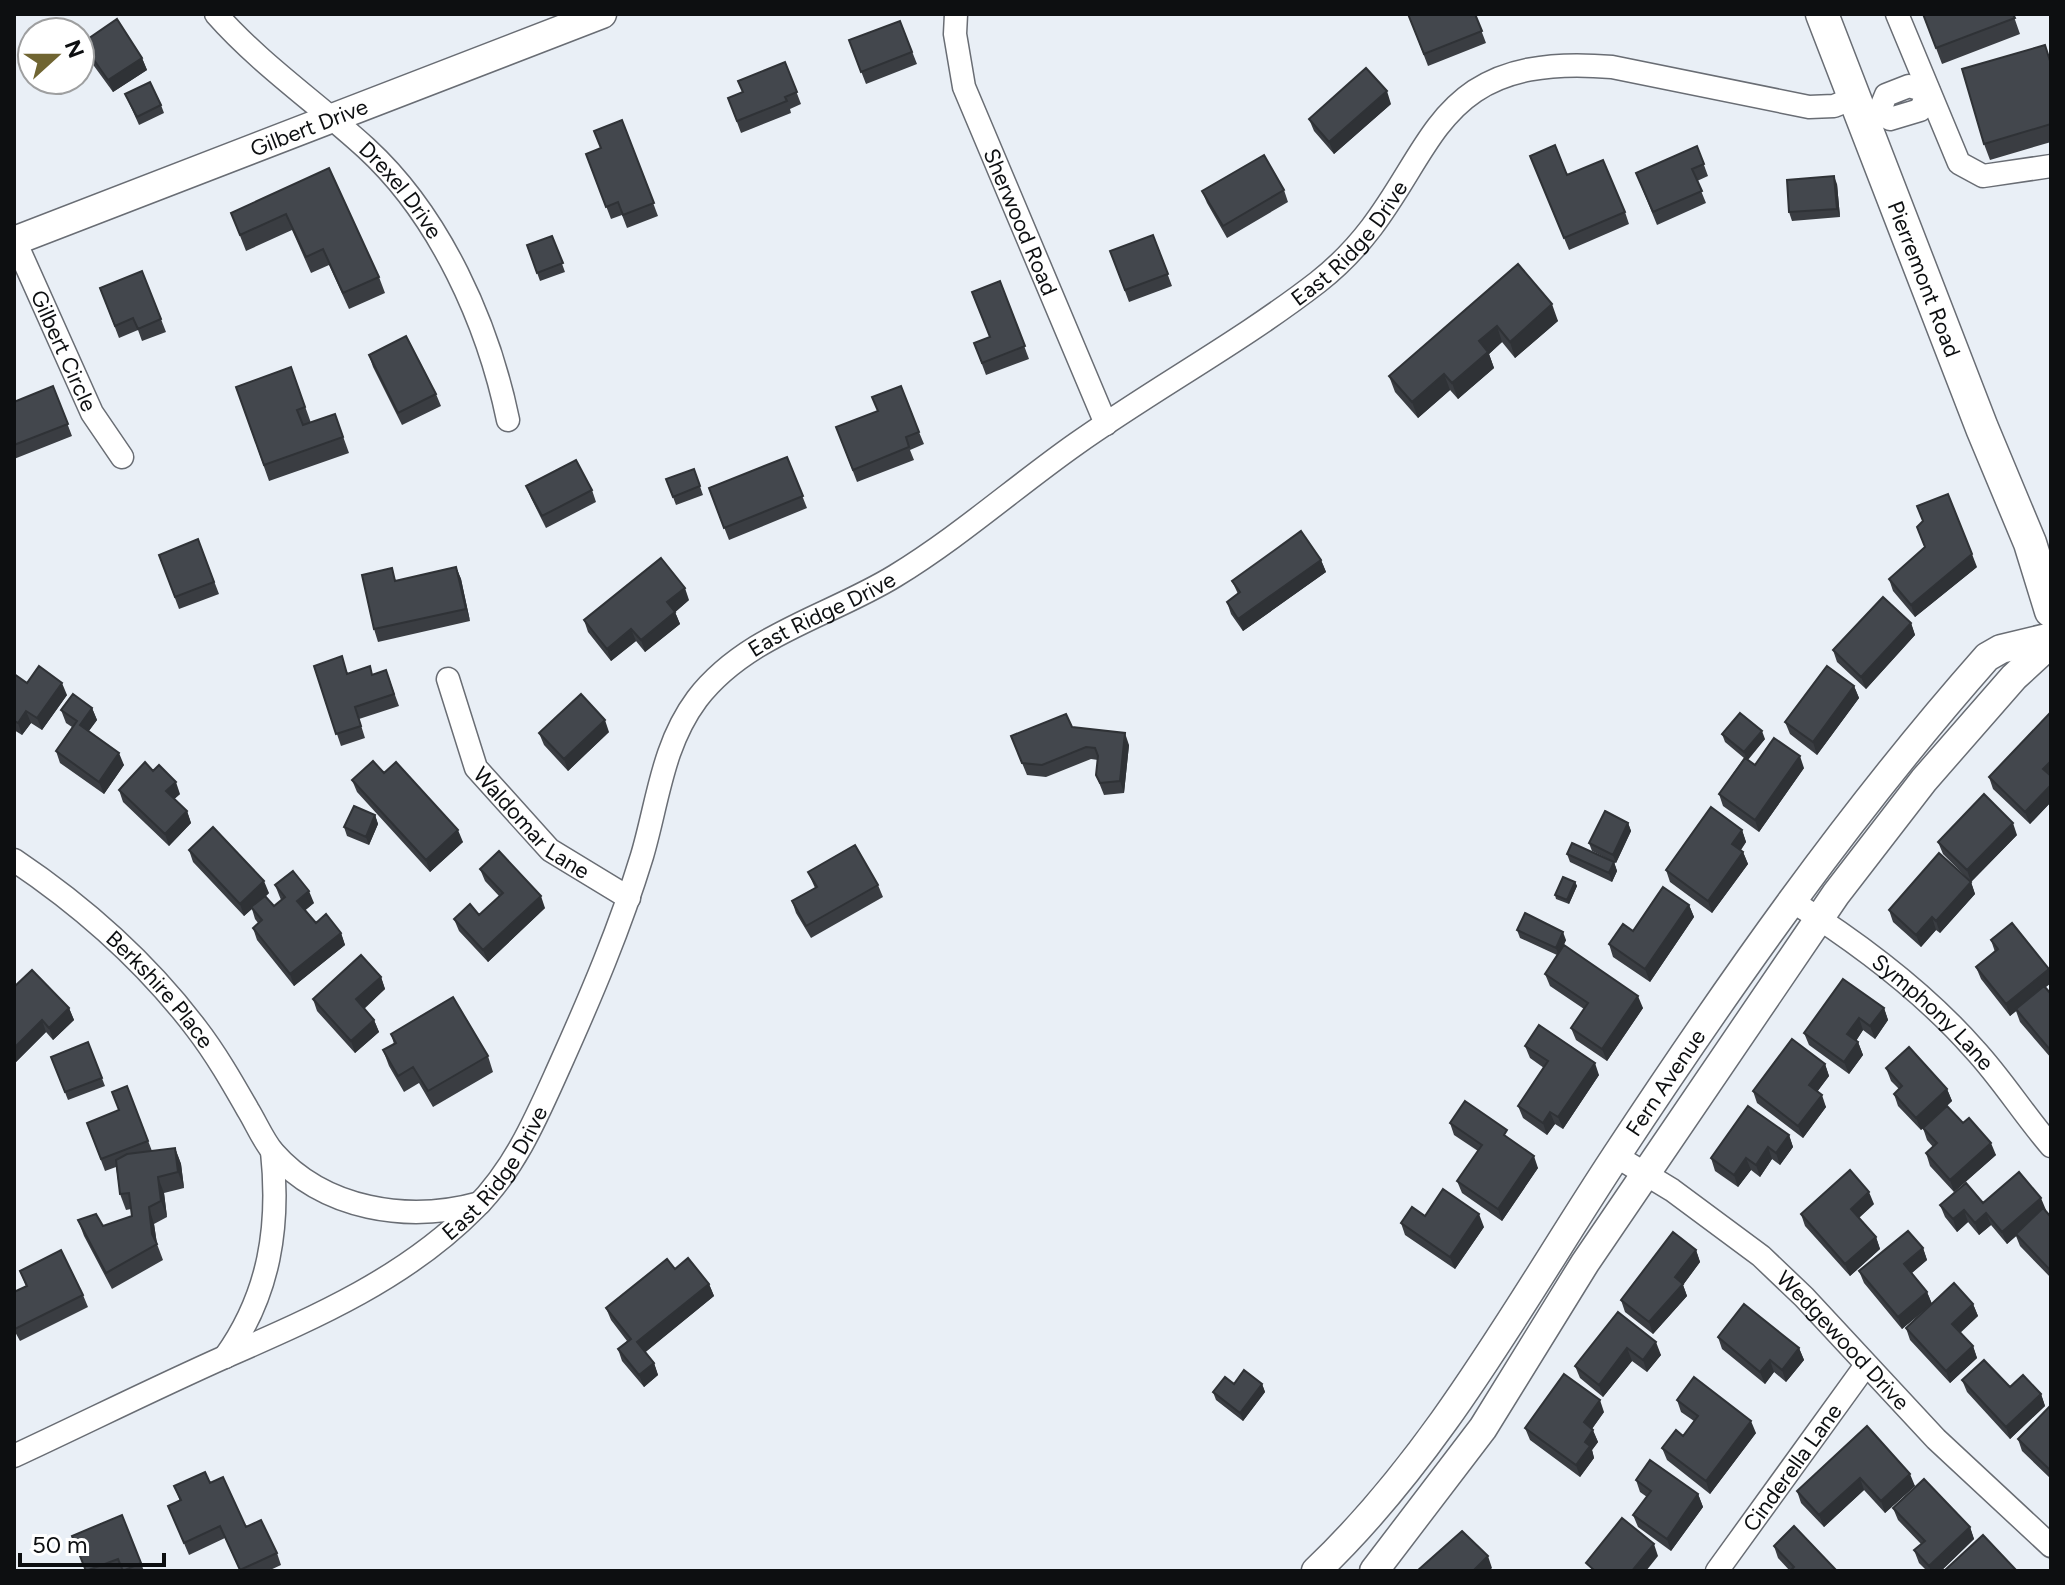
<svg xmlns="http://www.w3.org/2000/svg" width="2065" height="1585" viewBox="0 0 2065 1585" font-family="Figtree,sans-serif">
<rect width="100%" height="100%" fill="#e9eff6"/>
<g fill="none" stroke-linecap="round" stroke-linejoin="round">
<g stroke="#696d74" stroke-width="25">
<g id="minor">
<path id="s1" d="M 216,14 C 260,64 317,103 366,148 C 440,216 488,323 508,420"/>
<path id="s2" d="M 956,14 L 955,34 L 964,87 L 1106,424"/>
<path d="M 1897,14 L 1959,163 L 1983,176 L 2051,166"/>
<path d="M 1909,86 L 1929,92 L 1920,110 L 1890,119 L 1879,112 L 1886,95 Z"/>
<path id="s3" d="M 15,241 L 92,413 L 122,457"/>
<path id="s4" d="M 448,679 L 476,768 L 550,850 L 629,898"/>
<path id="s5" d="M 14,860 C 84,907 145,961 196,1028 C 216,1054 232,1082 248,1110 C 256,1123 263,1140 273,1152 C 324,1210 408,1223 480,1203"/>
<path id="s6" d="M 1792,901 C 1857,942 1923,991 1974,1049 C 2002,1079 2024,1115 2051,1146"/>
<path id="s7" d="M 1616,1156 L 1672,1190 L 1761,1256 L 1804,1297 L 1936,1439 L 2051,1546"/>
<path d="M 225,1357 C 270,1294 280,1226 272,1151"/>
<path id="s8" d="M 14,1456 C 85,1423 155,1388 227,1356 C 316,1317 406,1278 475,1208 C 516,1167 537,1116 560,1065 C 591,996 620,928 642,856 C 658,802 662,746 697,699 C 746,635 830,616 895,576 C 959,537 1015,487 1076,444 C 1155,388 1242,341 1318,282 C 1443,184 1406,49 1612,67 L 1809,107 L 1834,106 L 1854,98"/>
<path id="s9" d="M 1717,1571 L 1866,1365"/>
</g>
</g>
<g stroke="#696d74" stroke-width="31">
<g id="tertiary">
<path id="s10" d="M 14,241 L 602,14"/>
<path id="s11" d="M 1316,1571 C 1440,1453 1523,1297 1616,1156 C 1730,983 1850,812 1987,657 L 2001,649 L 2051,637"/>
<path d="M 1374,1571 L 1483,1428 L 1585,1263 L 1836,894 L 1924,780 L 2014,677 L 2051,643"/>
</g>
</g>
<g stroke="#696d74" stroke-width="35">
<g id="secondary">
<path id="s12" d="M 1822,14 L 1982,428 L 2030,543 L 2051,611"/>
</g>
</g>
<use href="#minor" stroke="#fff" stroke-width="22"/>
<use href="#tertiary" stroke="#fff" stroke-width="28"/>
<use href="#secondary" stroke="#fff" stroke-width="32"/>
</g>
<path fill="#3a3d42" d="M 1408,14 L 1475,14 L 1486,43 L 1428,66 Z
M 1923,14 L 2013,14 L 2020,34 L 1942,64 Z
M 900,21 L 917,64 L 866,84 L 849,40 Z
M 82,43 L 142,58 L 147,70 L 113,92 L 86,55 Z
M 2051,60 L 2051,142 L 1990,160 L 1984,144 Z
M 785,62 L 801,104 L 790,109 L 791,113 L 741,133 L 728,98 L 742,92 Z
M 125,94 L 161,105 L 164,113 L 139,125 Z
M 1391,104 L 1334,154 L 1314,131 L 1309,119 Z
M 622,120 L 658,216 L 627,228 L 622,215 L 611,219 L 586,154 L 601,148 Z
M 1697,146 L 1708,176 L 1697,181 L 1706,203 L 1657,225 L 1636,173 Z
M 1530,156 L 1567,175 L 1625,212 L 1629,224 L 1569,250 Z
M 329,168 L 379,277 L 385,293 L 349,309 L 329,265 L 311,273 L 292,230 L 246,251 L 231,213 Z
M 1837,184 L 1840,217 L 1792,221 L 1789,212 Z
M 1284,190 L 1288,202 L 1227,238 L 1207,203 L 1202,191 Z
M 1153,235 L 1172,286 L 1129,302 L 1110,251 Z
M 552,236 L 565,272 L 540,281 L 527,245 Z
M 1518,264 L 1558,321 L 1515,358 L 1502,342 L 1489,354 L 1494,368 L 1458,399 L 1450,390 L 1418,418 L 1395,392 L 1389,376 Z
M 142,271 L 166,332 L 142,341 L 138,330 L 119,338 L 100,288 Z
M 1000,281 L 1029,359 L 986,375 L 974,343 L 989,337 Z
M 369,355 L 436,394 L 441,406 L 402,425 L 373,367 Z
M 291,367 L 311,423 L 335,414 L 349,453 L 269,481 L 236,387 Z
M 53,386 L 72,436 L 14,459 L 14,402 Z
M 836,427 L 919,432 L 924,444 L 910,450 L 914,460 L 857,482 Z
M 787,457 L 807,508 L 729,540 L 709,488 Z
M 694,469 L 703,495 L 676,505 L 666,479 Z
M 526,486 L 592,490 L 596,502 L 546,528 L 531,498 Z
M 198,539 L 219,594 L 179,609 L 159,555 Z
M 1321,560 L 1326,572 L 1243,631 L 1231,614 L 1227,602 L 1238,594 L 1232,581 Z
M 456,567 L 461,579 L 470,621 L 378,642 L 374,629 L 397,581 Z
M 1977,567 L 1915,617 L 1893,591 L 1889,579 Z
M 689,600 L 675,612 L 680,624 L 645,652 L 636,641 L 611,661 L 588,632 L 584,620 Z
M 1911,623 L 1915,635 L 1866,689 L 1837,662 L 1833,650 Z
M 314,666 L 348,674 L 373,674 L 386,670 L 399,706 L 359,719 L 365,738 L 341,746 Z
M 14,674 L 27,683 L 67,695 L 42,730 L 31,723 L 22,735 L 14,730 Z
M 1854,686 L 1859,698 L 1817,755 L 1790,734 L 1785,722 Z
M 92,708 L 97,720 L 89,731 L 124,765 L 104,794 L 60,763 L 56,751 L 72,727 L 66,723 L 61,710 Z
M 2051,716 L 2051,802 L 2030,824 L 1993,789 L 1989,777 Z
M 1072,727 L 1129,745 L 1124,793 L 1104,795 L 1096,775 L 1098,760 L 1091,759 L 1046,777 L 1027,775 L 1011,736 Z
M 609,732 L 568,771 L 544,745 L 539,733 Z
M 1722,734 L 1765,739 L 1748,760 L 1755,765 L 1804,768 L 1759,832 L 1723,806 L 1719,794 L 1744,758 L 1725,742 Z
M 384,773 L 463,842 L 430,872 L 357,792 L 352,780 Z
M 119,790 L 180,794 L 174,799 L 187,811 L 191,823 L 169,846 L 123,802 Z
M 375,815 L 378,824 L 369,845 L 347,836 L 344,827 Z
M 1628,823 L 1631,831 L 1616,863 L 1592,851 L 1589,843 Z
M 1742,830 L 1746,842 L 1741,850 L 1743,852 L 1748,864 L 1712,913 L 1670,882 L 1666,870 Z
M 2017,835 L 1971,882 L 1975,894 L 1940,933 L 1936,930 L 1921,947 L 1893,922 L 1889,910 L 1970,881 L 1943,854 L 1938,842 Z
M 189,850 L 269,893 L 266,896 L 274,906 L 281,900 L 275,885 L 314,903 L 305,910 L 316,923 L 341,933 L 345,945 L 294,986 L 257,940 L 253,928 L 258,923 L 255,919 L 252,909 L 244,916 L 193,862 Z
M 1567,854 L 1614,862 L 1617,871 L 1612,882 L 1570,862 Z
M 480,869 L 545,908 L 488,962 L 459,931 L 454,919 L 479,915 L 499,896 L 485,881 Z
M 808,872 L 878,885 L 883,897 L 811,938 L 796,913 L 792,901 L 815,888 Z
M 1575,882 L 1577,886 L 1569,904 L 1556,899 L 1555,895 Z
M 1689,905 L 1694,917 L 1650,982 L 1613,957 L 1609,944 L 1633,931 Z
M 1517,930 L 1566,940 L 1562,948 L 1643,1008 L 1607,1061 L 1576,1040 L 1571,1028 L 1584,1009 L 1550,986 L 1545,974 L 1557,955 L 1520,938 Z
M 1991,940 L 2049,969 L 2051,976 L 2051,983 L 2045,987 L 2051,994 L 2051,1058 L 2020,1022 L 2016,1011 L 2010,1016 L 1981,979 L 1976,967 L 1995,952 Z
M 32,970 L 69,1008 L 74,1020 L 53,1040 L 46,1032 L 14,1064 Z
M 381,977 L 385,989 L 364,1008 L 374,1020 L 379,1032 L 355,1053 L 317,1011 L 313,999 Z
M 1884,1008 L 1888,1020 L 1875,1039 L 1863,1030 L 1856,1041 L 1858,1042 L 1863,1055 L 1849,1074 L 1809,1045 L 1804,1033 Z
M 391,1034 L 488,1056 L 493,1072 L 433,1107 L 419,1083 L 404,1092 L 389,1066 L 383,1050 L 394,1044 Z
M 88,1042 L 105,1086 L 68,1100 L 51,1057 Z
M 1525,1046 L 1599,1075 L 1563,1129 L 1555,1124 L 1547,1135 L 1523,1118 L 1518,1106 L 1544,1068 L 1530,1058 Z
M 1825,1064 L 1829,1076 L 1817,1092 L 1826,1107 L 1803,1138 L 1757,1103 L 1753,1091 Z
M 1886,1068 L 1947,1089 L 1952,1101 L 1933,1119 L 1963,1123 L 1996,1155 L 1954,1192 L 1930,1166 L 1926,1153 L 1933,1147 L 1927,1140 L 1923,1128 L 1921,1130 L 1898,1106 L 1894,1094 L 1899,1089 L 1891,1081 Z
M 127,1086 L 152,1151 L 175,1148 L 181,1164 L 184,1188 L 164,1193 L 167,1217 L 154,1224 L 157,1244 L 163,1260 L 112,1289 L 84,1236 L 78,1220 L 103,1226 L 132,1216 L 131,1209 L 126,1210 L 120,1194 L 116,1167 L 105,1171 L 87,1123 L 119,1110 Z
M 1450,1123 L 1511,1140 L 1538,1168 L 1502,1221 L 1462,1193 L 1457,1181 L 1478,1151 L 1454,1135 Z
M 1789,1135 L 1793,1147 L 1780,1165 L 1772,1159 L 1760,1177 L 1751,1170 L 1738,1187 L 1715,1171 L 1711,1158 Z
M 1983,1203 L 2045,1211 L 2051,1217 L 2051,1278 L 2020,1246 L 2016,1236 L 2007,1244 L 1991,1225 L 1979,1235 L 1968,1222 L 1957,1232 L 1945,1217 L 1940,1205 Z
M 1874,1204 L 1859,1218 L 1876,1237 L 1880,1249 L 1850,1276 L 1805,1226 L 1801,1214 Z
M 1425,1216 L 1484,1227 L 1455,1269 L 1405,1235 L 1401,1223 Z
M 1923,1248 L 1927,1260 L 1912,1273 L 1927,1292 L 1932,1304 L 1973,1304 L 1978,1316 L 1960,1332 L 1973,1346 L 1977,1358 L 1950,1383 L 1910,1340 L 1906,1328 L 1929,1306 L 1902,1329 L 1864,1283 L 1859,1271 Z
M 1696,1250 L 1700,1262 L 1683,1285 L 1687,1296 L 1653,1334 L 1625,1312 L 1621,1300 Z
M 675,1269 L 709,1284 L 714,1296 L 645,1352 L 654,1363 L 658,1375 L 644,1387 L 622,1361 L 618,1349 L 627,1341 L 611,1320 L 606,1308 Z
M 20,1271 L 83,1295 L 88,1307 L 20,1341 L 14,1330 L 14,1292 L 26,1286 Z
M 1618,1312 L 1661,1355 L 1647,1372 L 1632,1361 L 1603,1397 L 1580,1378 L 1575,1366 Z
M 1718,1337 L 1799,1348 L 1804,1360 L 1786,1382 L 1774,1372 L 1765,1384 L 1722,1349 Z
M 1962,1380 L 2010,1387 L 2041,1394 L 2045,1406 L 2010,1439 L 1967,1392 Z
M 1234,1384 L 1262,1384 L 1265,1392 L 1243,1421 L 1216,1400 L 1213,1392 Z
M 1677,1400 L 1756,1433 L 1710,1494 L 1667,1460 L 1662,1448 L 1683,1436 L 1694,1421 L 1681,1412 Z
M 2051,1405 L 2051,1479 L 2022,1451 L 2018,1439 Z
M 1604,1412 L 1592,1429 L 1598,1442 L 1592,1450 L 1594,1458 L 1580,1477 L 1530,1440 L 1525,1428 Z
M 1867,1426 L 1915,1486 L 1885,1513 L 1864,1490 L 1824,1527 L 1801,1503 L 1797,1491 Z
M 1636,1480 L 1698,1494 L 1703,1507 L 1671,1551 L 1638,1527 L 1633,1515 L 1647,1497 L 1640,1492 Z
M 210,1483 L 246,1527 L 277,1553 L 281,1565 L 268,1571 L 240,1571 L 225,1538 L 189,1555 L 168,1506 L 180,1501 L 174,1486 Z
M 1893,1508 L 1970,1527 L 1974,1539 L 1941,1571 L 1927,1571 L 1919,1563 L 1914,1550 L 1921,1544 L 1898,1520 Z
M 122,1515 L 144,1571 L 86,1571 Z
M 1774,1546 L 1837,1571 L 1790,1571 L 1778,1558 Z"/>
<path fill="#2f3236" d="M 142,58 L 147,70 L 113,92 L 108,80 Z
M 1387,91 L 1391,104 L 1334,154 L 1329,142 Z
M 1834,176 L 1837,184 L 1840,217 L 1837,209 Z
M 1552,304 L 1558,321 L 1515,358 L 1510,342 Z
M 1497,326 L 1502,342 L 1489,354 L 1494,368 L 1458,399 L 1452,383 L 1479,341 Z
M 1444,374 L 1450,390 L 1418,418 L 1412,402 Z
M 1972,554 L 1977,567 L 1915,617 L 1911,605 Z
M 1321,560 L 1326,572 L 1243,631 L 1238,619 Z
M 456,567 L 461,579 L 470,621 L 466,609 Z
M 685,588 L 689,600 L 672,615 L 667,602 Z
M 675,612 L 680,624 L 645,652 L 641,640 Z
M 1911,623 L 1915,635 L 1866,689 L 1861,677 Z
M 631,629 L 636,641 L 611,661 L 607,649 Z
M 62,683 L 67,695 L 42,730 L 37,718 Z
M 1854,686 L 1859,698 L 1817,755 L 1813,742 Z
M 92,708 L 97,720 L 84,737 L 80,725 Z
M 26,711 L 31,723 L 22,735 L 18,723 Z
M 605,720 L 609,732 L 568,771 L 564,759 Z
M 1762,731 L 1765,739 L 1747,760 L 1744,752 Z
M 1125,733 L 1129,745 L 1124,793 L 1120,781 Z
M 119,753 L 124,765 L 104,794 L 99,782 Z
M 1800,756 L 1804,768 L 1759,832 L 1755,820 Z
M 2051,761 L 2051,778 L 2043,769 Z
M 176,782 L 180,794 L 170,803 L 166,791 Z
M 2051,785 L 2051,802 L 2030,824 L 2025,812 Z
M 187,811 L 191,823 L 169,846 L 165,834 Z
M 375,815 L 378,824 L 369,845 L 366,837 Z
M 1628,823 L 1631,831 L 1616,863 L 1613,855 Z
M 2013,823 L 2017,835 L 1971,882 L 1967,870 Z
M 458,830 L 463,842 L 430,872 L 426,860 Z
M 1742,830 L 1746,842 L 1736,856 L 1732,844 Z
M 1743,852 L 1748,864 L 1712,913 L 1708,901 Z
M 1614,862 L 1617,871 L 1612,882 L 1609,873 Z
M 264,881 L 269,893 L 244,916 L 240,904 Z
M 1575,882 L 1577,886 L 1569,904 L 1567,900 Z
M 1971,882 L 1975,894 L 1940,933 L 1936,921 Z
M 309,891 L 314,903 L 302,913 L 297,901 Z
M 541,896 L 545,908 L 488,962 L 483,950 Z
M 1689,905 L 1694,917 L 1650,982 L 1645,969 Z
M 1932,917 L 1936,930 L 1921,947 L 1916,935 Z
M 1563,932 L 1566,940 L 1559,956 L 1556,948 Z
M 341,933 L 345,945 L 294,986 L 290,974 Z
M 2049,969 L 2051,976 L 2051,983 L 2010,1016 L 2006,1004 Z
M 381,977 L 385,989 L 361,1012 L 356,999 Z
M 1638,996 L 1643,1008 L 1607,1061 L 1602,1049 Z
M 69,1008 L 74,1020 L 53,1040 L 49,1028 Z
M 1884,1008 L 1888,1020 L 1875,1039 L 1870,1026 Z
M 1859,1018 L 1863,1030 L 1852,1047 L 1847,1034 Z
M 42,1020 L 46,1032 L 14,1064 L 14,1048 Z
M 374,1020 L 379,1032 L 355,1053 L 351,1041 Z
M 1858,1042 L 1863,1055 L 1849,1074 L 1844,1062 Z
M 1595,1063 L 1599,1075 L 1563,1129 L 1558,1117 Z
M 1825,1064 L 1829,1076 L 1813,1097 L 1809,1085 Z
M 1947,1089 L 1952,1101 L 1921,1130 L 1916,1118 Z
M 1822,1095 L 1826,1107 L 1803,1138 L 1798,1126 Z
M 1550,1112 L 1555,1124 L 1547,1135 L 1543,1123 Z
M 1789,1135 L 1793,1147 L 1780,1165 L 1776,1153 Z
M 1991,1143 L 1996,1155 L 1954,1192 L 1950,1180 Z
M 1768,1147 L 1772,1159 L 1760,1177 L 1756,1165 Z
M 175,1148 L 181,1164 L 184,1188 L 178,1172 Z
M 1534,1156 L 1538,1168 L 1502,1221 L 1498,1209 Z
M 1746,1158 L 1751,1170 L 1738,1187 L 1734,1175 Z
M 158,1177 L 164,1193 L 167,1217 L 161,1201 Z
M 1869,1192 L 1874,1204 L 1855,1221 L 1851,1209 Z
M 2041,1198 L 2046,1210 L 2007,1244 L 2002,1232 Z
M 149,1207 L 154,1224 L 157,1244 L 152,1234 Z
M 1964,1210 L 1968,1222 L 1957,1232 L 1953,1219 Z
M 1986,1213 L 1991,1225 L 1979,1235 L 1975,1223 Z
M 1479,1214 L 1484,1227 L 1455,1269 L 1450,1257 Z
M 1876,1237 L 1880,1249 L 1850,1276 L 1845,1264 Z
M 1923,1248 L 1927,1260 L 1908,1276 L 1904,1264 Z
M 1696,1250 L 1700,1262 L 1683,1285 L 1687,1296 L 1653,1334 L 1649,1322 L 1675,1277 Z
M 709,1284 L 714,1296 L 642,1355 L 637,1342 Z
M 1927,1292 L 1932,1304 L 1902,1329 L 1898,1317 Z
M 1973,1304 L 1978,1316 L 1957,1336 L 1952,1324 Z
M 1656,1342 L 1661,1355 L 1647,1372 L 1643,1360 Z
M 1973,1346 L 1977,1358 L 1950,1383 L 1946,1371 Z
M 1627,1348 L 1632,1361 L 1603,1397 L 1599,1385 Z
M 1799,1348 L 1804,1360 L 1786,1382 L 1782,1370 Z
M 1770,1360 L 1774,1372 L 1765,1384 L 1760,1372 Z
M 654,1363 L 658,1375 L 644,1387 L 639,1375 Z
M 1262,1384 L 1265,1392 L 1243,1421 L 1240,1413 Z
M 2041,1394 L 2045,1406 L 2010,1439 L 2006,1427 Z
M 1600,1400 L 1604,1412 L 1588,1434 L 1584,1422 Z
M 1751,1421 L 1756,1433 L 1710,1494 L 1706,1481 Z
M 1593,1430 L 1598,1442 L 1592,1450 L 1594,1458 L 1580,1477 L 1576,1465 L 1585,1442 Z
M 1910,1474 L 1915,1486 L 1885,1513 L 1881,1501 Z
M 1860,1478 L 1864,1490 L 1824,1527 L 1819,1515 Z
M 1698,1494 L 1703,1507 L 1671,1551 L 1667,1539 Z
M 1970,1527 L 1974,1539 L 1941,1571 L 1931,1571 L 1929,1566 Z
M 1654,1544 L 1658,1556 L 1646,1571 L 1632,1571 Z
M 1488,1556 L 1492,1568 L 1489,1571 L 1473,1571 Z"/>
<path fill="#43474d" stroke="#2f3236" stroke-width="2" d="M 1408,14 L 1475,14 L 1482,31 L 1424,54 Z
M 1923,14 L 2013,14 L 2015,18 L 1936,48 Z
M 117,19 L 142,58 L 108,80 L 82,43 Z
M 900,21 L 912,52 L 861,72 L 849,40 Z
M 2045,45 L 2051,64 L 2051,124 L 1984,144 L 1962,69 Z
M 785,62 L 797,92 L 785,97 L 787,101 L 737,121 L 728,98 L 743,92 L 738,81 Z
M 1366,68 L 1387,91 L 1329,142 L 1309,119 Z
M 150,82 L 161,105 L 137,117 L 125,94 Z
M 622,120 L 654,203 L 623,215 L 618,202 L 606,207 L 586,154 L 601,148 L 594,131 Z
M 1555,145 L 1567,175 L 1603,160 L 1625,212 L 1564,238 L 1530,156 Z
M 1697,146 L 1704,164 L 1692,169 L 1702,191 L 1653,212 L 1636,173 Z
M 1264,155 L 1284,190 L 1223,226 L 1202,191 Z
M 329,168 L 379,277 L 343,293 L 323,249 L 306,257 L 286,214 L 240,235 L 231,213 Z
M 1834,176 L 1837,209 L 1789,212 L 1787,180 Z
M 1153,235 L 1168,274 L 1125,290 L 1110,251 Z
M 552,236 L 563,263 L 537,273 L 527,245 Z
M 1518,264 L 1552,304 L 1510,342 L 1497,326 L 1479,341 L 1488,352 L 1452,383 L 1444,374 L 1412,402 L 1389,376 Z
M 142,271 L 161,319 L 138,329 L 133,318 L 115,326 L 100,288 Z
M 1000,281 L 1025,346 L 982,363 L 974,343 L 990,337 L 972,292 Z
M 406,336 L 436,394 L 398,413 L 369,355 Z
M 291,367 L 305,407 L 297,410 L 303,425 L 335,414 L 343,437 L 264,465 L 236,387 Z
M 53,386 L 68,424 L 14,445 L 14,402 Z
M 901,386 L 919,432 L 906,437 L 909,447 L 853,470 L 836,427 L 878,411 L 872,397 Z
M 787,457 L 803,496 L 724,528 L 709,488 Z
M 576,460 L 592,490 L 542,516 L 526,486 Z
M 694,469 L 700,486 L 673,497 L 666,479 Z
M 1948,494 L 1972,554 L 1911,605 L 1889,579 L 1925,547 L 1917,527 L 1923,521 L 1917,506 Z
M 1301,531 L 1321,560 L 1238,619 L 1227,602 L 1240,592 L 1232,581 Z
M 198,539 L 214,582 L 175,597 L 159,555 Z
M 661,558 L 685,588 L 667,602 L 675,612 L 641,640 L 631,629 L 607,649 L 584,620 Z
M 456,567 L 466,609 L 374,629 L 362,575 L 392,568 L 395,581 Z
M 1883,597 L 1911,623 L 1861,677 L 1833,650 Z
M 342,656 L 347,674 L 370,666 L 372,675 L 386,670 L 394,694 L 355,707 L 361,726 L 336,734 L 314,666 Z
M 39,666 L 62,683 L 37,718 L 26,711 L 18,723 L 14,721 L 14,674 L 27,683 Z
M 1827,666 L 1854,686 L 1813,742 L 1785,722 Z
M 73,694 L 92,708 L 80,725 L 119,753 L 99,782 L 56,751 L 77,721 L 61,710 Z
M 581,694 L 605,720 L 564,759 L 539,733 Z
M 1740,713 L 1762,731 L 1744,752 L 1722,734 Z
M 1066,714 L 1072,727 L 1125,733 L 1120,781 L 1100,783 L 1096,775 L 1098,756 L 1095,748 L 1086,747 L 1042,765 L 1022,763 L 1011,736 Z
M 2049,714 L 2051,716 L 2051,761 L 2043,769 L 2051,776 L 2051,785 L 2025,812 L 1989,777 Z
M 1774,738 L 1800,756 L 1755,820 L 1719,794 L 1745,758 L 1755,765 Z
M 373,761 L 384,773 L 396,762 L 458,830 L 426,860 L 352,780 Z
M 145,762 L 153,771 L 159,765 L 176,782 L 166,791 L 187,811 L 165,834 L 119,790 Z
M 1984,794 L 2013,823 L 1967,870 L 1938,842 Z
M 354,806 L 375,815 L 366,837 L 344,827 Z
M 1711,807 L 1742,830 L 1732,844 L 1743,852 L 1708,901 L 1666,870 Z
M 1605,811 L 1628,823 L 1613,855 L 1589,843 Z
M 213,827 L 264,881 L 240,904 L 189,850 Z
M 1572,843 L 1614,862 L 1609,873 L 1567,854 Z
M 855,845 L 878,885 L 806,926 L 792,901 L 817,887 L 808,872 Z
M 499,851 L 541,896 L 483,950 L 454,919 L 470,904 L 479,915 L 503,893 L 480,869 Z
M 1939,853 L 1971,882 L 1936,921 L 1932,917 L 1916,935 L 1889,910 Z
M 293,871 L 309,891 L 297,901 L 316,923 L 326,914 L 341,933 L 290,974 L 253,928 L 262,920 L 251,907 L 265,896 L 274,906 L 285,897 L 275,885 Z
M 1563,877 L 1575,882 L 1567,900 L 1555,895 Z
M 1663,887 L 1689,905 L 1645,969 L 1609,944 L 1623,924 L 1633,931 Z
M 1525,913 L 1563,932 L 1556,948 L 1517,930 Z
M 2012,923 L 2049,969 L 2006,1004 L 1976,967 L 1998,949 L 1991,940 Z
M 1564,945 L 1638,996 L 1602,1049 L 1571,1028 L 1588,1003 L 1545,974 Z
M 361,955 L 381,977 L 356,999 L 374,1020 L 351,1041 L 313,999 Z
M 32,970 L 69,1008 L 49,1028 L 42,1020 L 14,1048 L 14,987 Z
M 1843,979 L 1884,1008 L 1870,1026 L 1859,1018 L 1847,1034 L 1858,1042 L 1844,1062 L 1804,1033 Z
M 2044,986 L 2051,994 L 2051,1051 L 2016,1009 Z
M 453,997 L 488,1056 L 428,1091 L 413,1067 L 398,1076 L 383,1050 L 396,1043 L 391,1034 Z
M 1539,1025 L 1595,1063 L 1558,1117 L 1550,1112 L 1543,1123 L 1518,1106 L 1548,1061 L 1525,1046 Z
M 1792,1039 L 1825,1064 L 1809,1085 L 1822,1095 L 1798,1126 L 1753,1091 Z
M 88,1042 L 102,1078 L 65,1092 L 51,1057 Z
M 1909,1047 L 1947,1089 L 1916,1118 L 1894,1094 L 1902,1086 L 1886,1068 Z
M 127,1086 L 148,1141 L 101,1159 L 87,1123 L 119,1110 L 112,1092 Z
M 1465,1101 L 1507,1130 L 1504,1135 L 1534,1156 L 1498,1209 L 1457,1181 L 1482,1145 L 1450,1123 Z
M 1748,1106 L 1789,1135 L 1776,1153 L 1768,1147 L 1756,1165 L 1746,1158 L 1734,1175 L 1711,1158 Z
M 1947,1106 L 1963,1123 L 1969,1118 L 1991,1143 L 1950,1180 L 1926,1153 L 1937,1143 L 1923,1128 Z
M 175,1148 L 178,1172 L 158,1177 L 161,1201 L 149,1207 L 152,1234 L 157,1244 L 106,1273 L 78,1220 L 96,1214 L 103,1226 L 132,1216 L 129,1193 L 120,1194 L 116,1160 L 127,1154 Z
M 1850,1170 L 1869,1192 L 1851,1209 L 1876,1237 L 1845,1264 L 1801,1214 Z
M 2019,1172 L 2041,1198 L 2002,1232 L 1986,1213 L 1975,1223 L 1964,1210 L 1953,1219 L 1940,1205 L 1966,1183 L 1983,1203 Z
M 1443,1189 L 1479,1214 L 1450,1257 L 1401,1223 L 1412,1207 L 1425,1216 Z
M 2043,1208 L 2051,1217 L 2051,1271 L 2016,1234 Z
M 1908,1231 L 1923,1248 L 1904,1264 L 1927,1292 L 1898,1317 L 1859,1271 Z
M 1673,1232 L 1696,1250 L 1675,1277 L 1683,1284 L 1649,1322 L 1621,1300 Z
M 61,1250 L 83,1295 L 15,1329 L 14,1327 L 14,1292 L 27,1286 L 20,1271 Z
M 688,1258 L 709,1284 L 637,1342 L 654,1363 L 639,1375 L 618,1349 L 631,1339 L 606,1308 L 667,1259 L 675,1269 Z
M 1954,1283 L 1973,1304 L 1952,1324 L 1973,1346 L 1946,1371 L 1906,1328 Z
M 1744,1304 L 1799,1348 L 1782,1370 L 1770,1360 L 1760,1372 L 1718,1337 Z
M 1618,1312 L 1656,1342 L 1643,1360 L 1627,1348 L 1599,1385 L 1575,1366 Z
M 1984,1360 L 2010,1387 L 2023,1375 L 2041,1394 L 2006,1427 L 1962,1380 Z
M 1244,1370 L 1262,1384 L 1240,1413 L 1213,1392 L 1225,1377 L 1234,1384 Z
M 1564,1374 L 1600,1400 L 1584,1422 L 1593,1430 L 1585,1442 L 1590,1446 L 1576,1465 L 1525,1428 Z
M 1694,1377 L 1751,1421 L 1706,1481 L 1662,1448 L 1676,1430 L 1683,1436 L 1698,1416 L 1677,1400 Z
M 2051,1405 L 2051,1471 L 2018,1439 Z
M 1867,1426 L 1910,1474 L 1881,1501 L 1860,1478 L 1819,1515 L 1797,1491 Z
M 1650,1460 L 1698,1494 L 1667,1539 L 1633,1515 L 1651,1491 L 1636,1480 Z
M 205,1472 L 210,1483 L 223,1477 L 246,1527 L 261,1520 L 277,1553 L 240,1570 L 220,1526 L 184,1543 L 168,1506 L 181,1500 L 174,1486 Z
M 1924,1479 L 1970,1527 L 1929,1566 L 1914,1550 L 1925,1541 L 1893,1508 Z
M 122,1515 L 141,1563 L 123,1571 L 118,1559 L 86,1571 L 72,1536 Z
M 1622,1518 L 1654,1544 L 1632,1571 L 1595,1571 L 1586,1563 Z
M 1794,1526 L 1837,1571 L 1790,1571 L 1794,1567 L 1774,1546 Z
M 1462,1531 L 1488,1556 L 1473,1571 L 1417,1571 Z
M 1983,1535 L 2017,1571 L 1944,1571 Z"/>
<g text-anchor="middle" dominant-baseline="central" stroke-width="8" stroke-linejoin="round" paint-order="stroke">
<g font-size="22" fill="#0d0f11" stroke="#fff">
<text stroke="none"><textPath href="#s10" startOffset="316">Gilbert Drive</textPath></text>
<text stroke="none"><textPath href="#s1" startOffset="256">Drexel Drive</textPath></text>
<text stroke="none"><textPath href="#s2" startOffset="220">Sherwood Road</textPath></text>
<text stroke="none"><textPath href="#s8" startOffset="1886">East Ridge Drive</textPath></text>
<text stroke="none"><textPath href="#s12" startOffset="284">Pierremont Road</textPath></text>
<text stroke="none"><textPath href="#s3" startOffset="120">Gilbert Circle</textPath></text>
<text stroke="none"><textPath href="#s8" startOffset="1238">East Ridge Drive</textPath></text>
<text stroke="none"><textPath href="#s4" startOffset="172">Waldomar Lane</textPath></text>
<text stroke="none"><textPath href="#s5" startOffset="196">Berkshire Place</textPath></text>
<text stroke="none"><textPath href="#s6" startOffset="180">Symphony Lane</textPath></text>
<text stroke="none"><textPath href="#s11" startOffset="602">Fern Avenue</textPath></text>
<text stroke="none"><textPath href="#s8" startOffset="566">East Ridge Drive</textPath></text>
<text stroke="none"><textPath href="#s7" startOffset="294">Wedgewood Drive</textPath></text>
<text stroke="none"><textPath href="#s9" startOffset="128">Cinderella Lane</textPath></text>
</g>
</g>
<rect width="2065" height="1585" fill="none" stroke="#0d0f11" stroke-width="32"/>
<g transform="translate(56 56) rotate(69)"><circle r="38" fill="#ffffff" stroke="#9e9fa0" stroke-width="2"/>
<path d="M0-6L14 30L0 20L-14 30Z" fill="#706532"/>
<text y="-12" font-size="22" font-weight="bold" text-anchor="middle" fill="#0d0f11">N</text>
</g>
<path d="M20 1553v12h144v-12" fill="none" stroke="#0d0f11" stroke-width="4"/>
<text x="32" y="1553" font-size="24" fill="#0d0f11" stroke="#ffffff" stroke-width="6" paint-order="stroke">50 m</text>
</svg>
